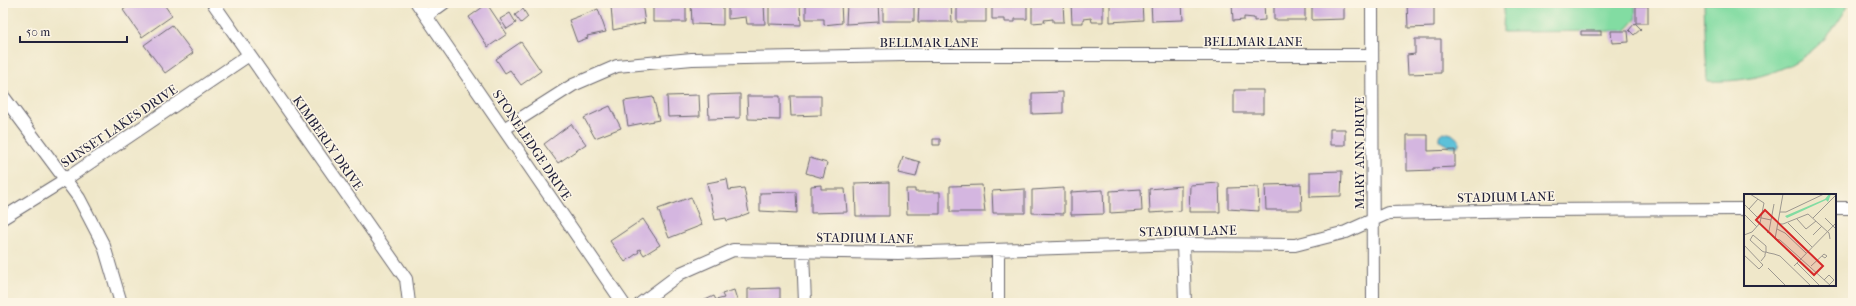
<svg xmlns="http://www.w3.org/2000/svg" width="1856" height="306" viewBox="0 0 1856 306" font-family="'IM FELL French Canon',serif">
<rect width="100%" height="100%" fill="#fcf5e5"/>
<filter id="ink" filterUnits="userSpaceOnUse"><feTurbulence type="fractalNoise" baseFrequency=".025" numOctaves="2"/><feDisplacementMap in="SourceGraphic" scale="8" xChannelSelector="R" yChannelSelector="G"/><feConvolveMatrix kernelMatrix="1 2 1 2 8 2 1 2 1" color-interpolation-filters="sRGB"/></filter>
<filter id="wash" filterUnits="userSpaceOnUse"><feTurbulence type="fractalNoise" baseFrequency=".012" numOctaves="4" result="noise"/><feDisplacementMap in="SourceGraphic" scale="16" xChannelSelector="R" yChannelSelector="G"/><feGaussianBlur stdDeviation="0.9" result="paint"/><feColorMatrix in="noise" values="0 0 0 0 0 0 0 0 0 0 0 0 0 0 0 0 0 1.4 0 .05"/><feComposite in="paint" operator="in"/></filter>
<g filter="url(#wash)">
<rect width="100%" height="100%" fill="#efe7c9"/>
<path fill="#82dca2" stroke="#527f6e" d="M 1504,3 L 1635,3 L 1636,19 L 1625,31 L 1503,32 Z
M 1704,3 L 1849,3 C 1822,60 1767,84 1707,81 Z"/>
<path fill="#5bc1d9" stroke="#3e728a" d="M 1444,132 L 1452,134 L 1460,141 L 1458,146 C 1453,148 1443,144 1439,140 L 1439,136 Z"/>
<g id="blocks">
<path fill="#d4b6e0" d="M 133,3 L 163,3 L 172,16 L 142,37 L 123,10 Z
M 631,3 L 642,3 L 645,23 L 613,30 L 611,6 Z
M 653,3 L 686,3 L 686,22 L 653,22 Z
M 691,3 L 723,3 L 723,25 L 692,24 Z
M 728,3 L 764,3 L 765,24 L 747,24 L 746,17 L 728,19 Z
M 769,3 L 800,3 L 801,25 L 769,24 Z
M 806,3 L 841,3 L 842,23 L 824,25 L 824,19 L 806,19 Z
M 847,3 L 878,3 L 879,22 L 846,24 Z
M 883,3 L 914,3 L 914,21 L 883,21 Z
M 919,3 L 951,3 L 952,22 L 918,22 Z
M 957,3 L 986,3 L 986,22 L 957,22 Z
M 992,3 L 1027,3 L 1027,19 L 1015,19 L 1015,22 L 1005,22 L 1005,19 L 992,19 Z
M 1032,3 L 1063,3 L 1064,22 L 1053,22 L 1053,19 L 1044,20 L 1045,22 L 1032,23 Z
M 1071,3 L 1103,3 L 1103,22 L 1092,22 L 1091,18 L 1083,19 L 1083,23 L 1072,23 Z
M 1110,3 L 1142,3 L 1143,20 L 1110,22 Z
M 1151,3 L 1182,3 L 1183,20 L 1152,21 Z
M 1232,3 L 1264,3 L 1265,20 L 1254,21 L 1254,18 L 1244,17 L 1244,20 L 1233,21 Z
M 1274,3 L 1305,3 L 1305,20 L 1274,20 Z
M 1312,3 L 1344,3 L 1344,19 L 1312,20 Z
M 1407,3 L 1434,3 L 1434,27 L 1408,28 Z
M 487,4 L 507,34 L 488,47 L 469,17 Z
M 1636,6 L 1648,6 L 1648,23 L 1636,23 Z
M 523,9 L 528,17 L 521,23 L 515,15 Z
M 598,9 L 606,32 L 587,36 L 588,38 L 577,42 L 569,20 Z
M 510,13 L 516,23 L 507,29 L 500,19 Z
M 1635,23 L 1641,29 L 1634,35 L 1629,30 Z
M 172,25 L 193,53 L 165,73 L 144,45 Z
M 1581,31 L 1601,31 L 1601,35 L 1581,35 Z
M 1611,31 L 1628,31 L 1629,42 L 1612,43 Z
M 1415,39 L 1441,39 L 1441,73 L 1408,74 L 1407,55 L 1415,54 Z
M 521,42 L 541,71 L 521,85 L 510,70 L 505,73 L 496,59 Z
M 1234,90 L 1263,90 L 1263,113 L 1234,113 Z
M 1063,92 L 1063,113 L 1032,114 L 1032,93 Z
M 740,94 L 740,118 L 709,119 L 708,95 Z
M 699,95 L 700,116 L 668,117 L 667,96 Z
M 747,96 L 780,96 L 780,120 L 748,119 Z
M 790,96 L 821,96 L 821,115 L 791,116 Z
M 653,97 L 659,120 L 628,126 L 624,101 Z
M 610,106 L 621,128 L 595,138 L 584,118 Z
M 571,124 L 586,144 L 558,163 L 544,144 Z
M 1330,129 L 1345,129 L 1345,145 L 1330,145 Z
M 1407,135 L 1428,135 L 1428,151 L 1455,150 L 1455,167 L 1433,168 L 1433,170 L 1407,171 Z
M 933,139 L 940,139 L 940,145 L 933,145 Z
M 903,157 L 920,162 L 916,177 L 898,173 Z
M 810,158 L 827,163 L 823,178 L 806,173 Z
M 1342,171 L 1341,196 L 1310,197 L 1310,172 Z
M 727,179 L 729,190 L 744,188 L 749,213 L 741,216 L 741,217 L 727,221 L 726,218 L 715,220 L 707,183 Z
M 889,182 L 889,216 L 856,216 L 855,183 Z
M 1219,183 L 1220,212 L 1189,212 L 1190,185 Z
M 1301,184 L 1302,210 L 1266,210 L 1265,185 Z
M 821,185 L 821,189 L 845,189 L 847,212 L 811,213 L 811,186 Z
M 982,185 L 985,212 L 950,212 L 950,186 Z
M 1181,186 L 1181,211 L 1150,213 L 1149,189 Z
M 1258,187 L 1259,211 L 1228,209 L 1228,188 Z
M 1064,188 L 1064,214 L 1032,213 L 1032,190 Z
M 906,189 L 915,189 L 915,192 L 940,192 L 940,214 L 907,214 Z
M 1025,189 L 1025,213 L 993,213 L 992,191 Z
M 1141,189 L 1142,211 L 1110,213 L 1110,191 Z
M 1103,190 L 1104,214 L 1071,215 L 1071,192 Z
M 796,192 L 797,213 L 760,211 L 760,193 Z
M 691,197 L 702,225 L 669,238 L 658,209 Z
M 643,219 L 660,245 L 644,255 L 640,249 L 638,250 L 639,252 L 625,262 L 610,241 Z
M 780,288 L 780,303 L 748,303 L 748,289 Z
M 734,290 L 738,303 L 704,303 L 703,301 L 714,296 L 716,300 L 724,298 L 722,294 Z"/>
</g>
</g>
<g filter="url(#ink)">
<use href="#blocks" fill-opacity="0" stroke="#6a676d" stroke-width="1"/>
<g fill="none" stroke-linecap="round" stroke-linejoin="round">
<g stroke="#6a676d" stroke-width="14">
<path id="minor" d="M 213,3 L 406,279 L 409,303
M 417,3 L 623,303
M 1372,3 L 1373,303
M 426,16 L 444,3
M 3,96 L 79,198 L 104,246 L 121,303
M 504,129 L 573,85 L 617,66 L 692,59 L 904,55 L 1372,55
M 1835,208 L 1853,208
M 3,218 L 66,179 L 249,55
M 1183,244 L 1185,303
M 803,252 L 805,303
M 641,303 L 681,273 L 733,250 L 898,253 L 1183,244 L 1295,245 L 1346,232 L 1388,213 L 1531,210 L 1745,209
M 998,303 L 998,250"/>
</g>
<use href="#minor" stroke="#fff" stroke-width="12"/>
</g>
</g>
<g text-anchor="middle" dominant-baseline="central" stroke-width="3" stroke-linejoin="round" paint-order="stroke">
<g font-size="13" fill="#22223b" stroke="#fcf5e5">
<text x="1253" y="41">BELLMAR LANE</text>
<text x="929" y="42">BELLMAR LANE</text>
<text transform="translate(119 126) rotate(-34)">SUNSET LAKES DRIVE</text>
<text transform="translate(328 143) rotate(55)">KIMBERLY DRIVE</text>
<text transform="translate(532 145) rotate(56)">STONELEDGE DRIVE</text>
<text transform="translate(1359 153) rotate(-90)">MARY ANN DRIVE</text>
<text transform="translate(1506 197) rotate(-1)">STADIUM LANE</text>
<text transform="translate(1188 231) rotate(-1)">STADIUM LANE</text>
<text transform="translate(865 238) rotate(1)">STADIUM LANE</text>
</g>
</g>
<g transform="translate(1744 194)">
<rect width="92" height="92" fill="#efe7c9"/>
<path d="M 85,0 L 87,0 L 84,8 L 82,6 L 43,24 L 41,22 L 81,5 Z" fill="#82dca2"/>
<path fill="none" stroke="#9d9890" stroke-width="1" d="M 39,0 L 31,45 L 36,46 L 87,92M 0,10 L 13,23 L 27,26M 5,15 L 14,5M 36,18 L 42,18 L 80,0M 0,20 L 13,33M 69,24 L 92,1M 81,24 L 92,35M 53,25 L 62,35 L 72,27M 44,29 L 68,53M 34,30 L 39,30 L 64,20 L 85,39 L 86,45M 33,35 L 41,39 L 62,59M 23,39 L 25,37 L 30,10M 0,41 L 8,38 L 16,29 L 20,9 L 6,0M 69,41 L 78,32M 0,51 L 19,71 L 15,75 L 0,61M 17,67 L 21,62 L 21,60 L 22,58 L 22,52 L 9,41 L 6,46 L 18,57 L 20,58 L 22,58 L 25,59 L 30,60 L 36,62 L 67,92M 53,69 L 76,92M 50,72 L 92,29M 67,72 L 80,60 L 83,62 L 81,64 L 78,62M 24,74 L 42,92M 80,86 L 85,81 L 90,86 L 85,91"/>
<path fill="#d62828" fill-opacity="0.15" stroke="#d62828" stroke-width="2" d="M 21,16 L 79,72 L 70,81 L 12,26 Z"/>
<rect width="92" height="92" fill="none" stroke="#22223b" stroke-width="2"/>
</g>
<rect width="1856" height="306" fill="none" stroke="#fcf5e5" stroke-width="16"/>
<path d="M20 36v6h107v-6" fill="none" stroke="#22223b" stroke-width="2"/>
<text x="26" y="36" font-size="12" fill="#22223b" stroke="#fcf5e5" stroke-width="3" paint-order="stroke">50 m</text>
</svg>
